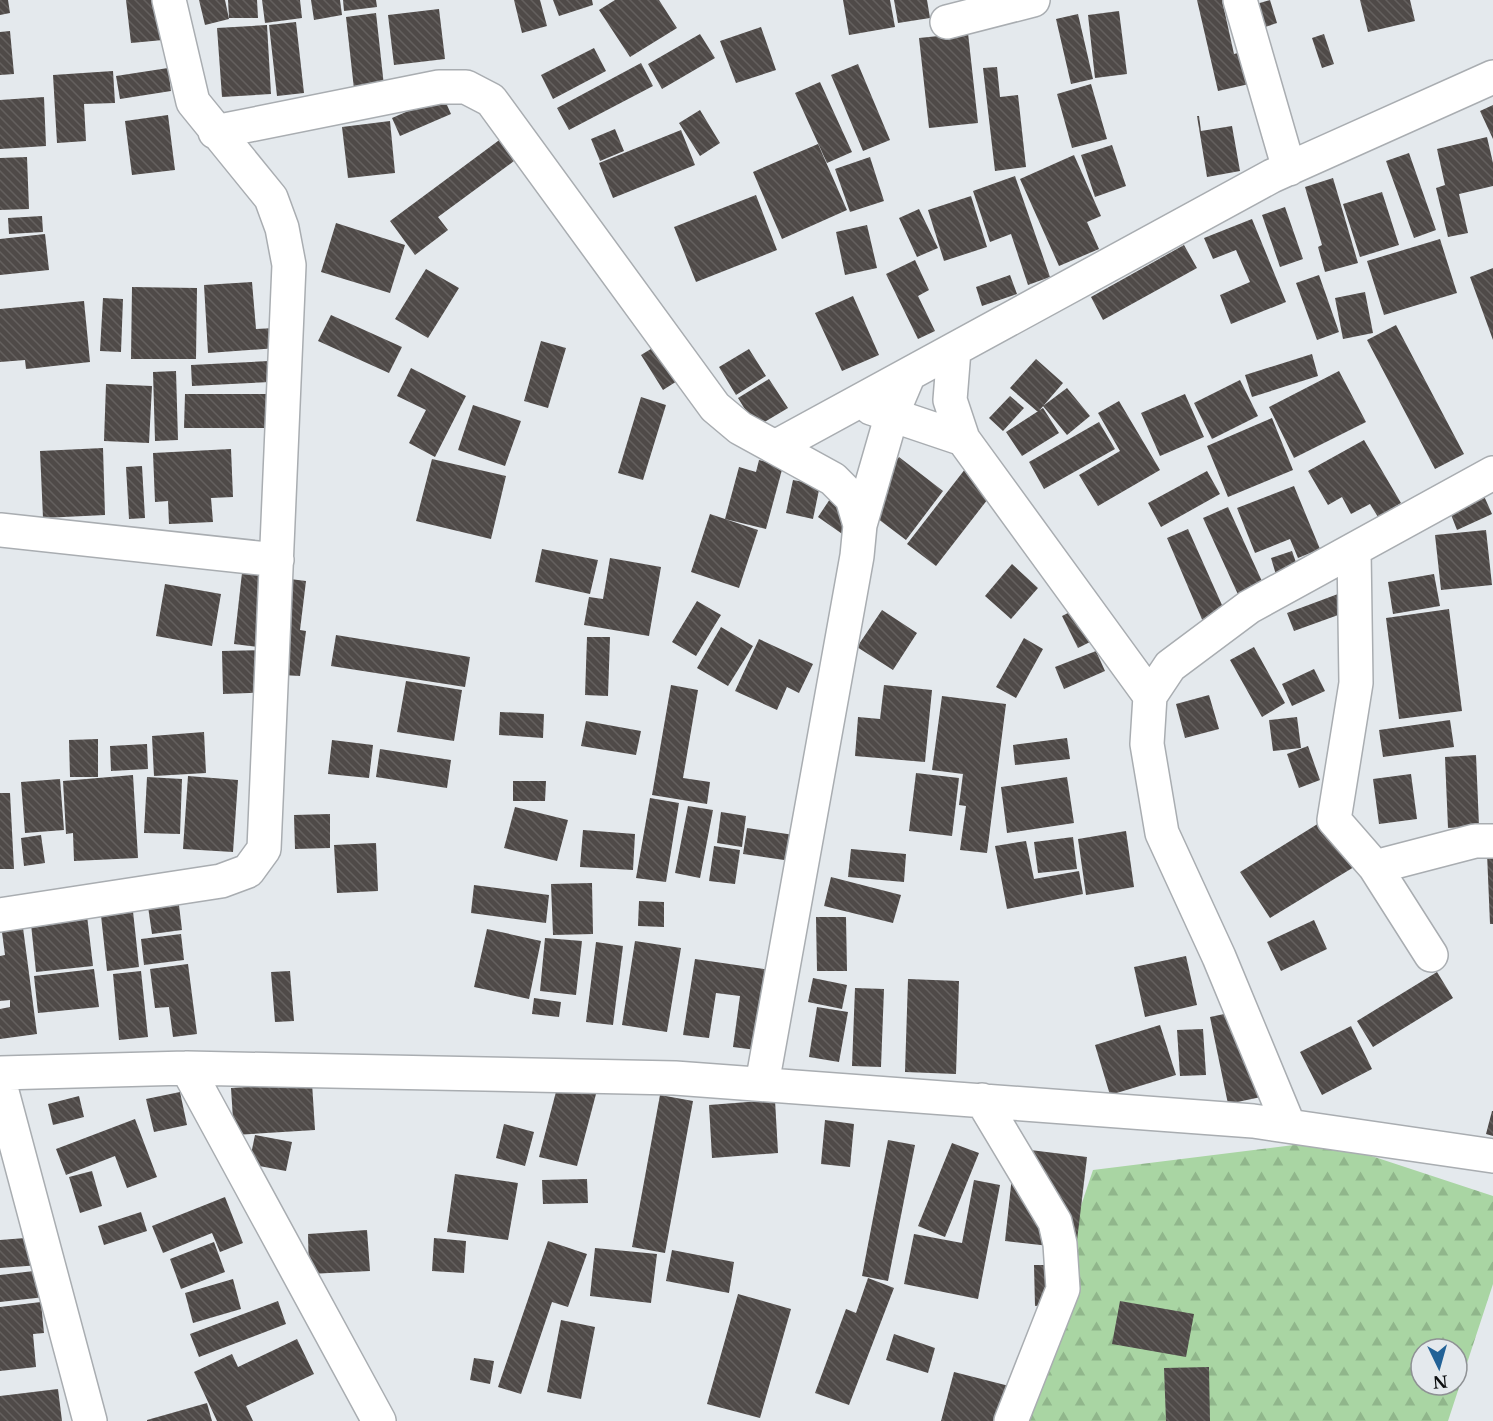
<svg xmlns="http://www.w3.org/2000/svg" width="1493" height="1421" viewBox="0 0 1493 1421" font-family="'Libre Baskerville',serif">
<defs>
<pattern id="forest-firs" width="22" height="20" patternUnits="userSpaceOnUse" patternTransform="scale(1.5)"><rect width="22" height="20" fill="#a9d5a3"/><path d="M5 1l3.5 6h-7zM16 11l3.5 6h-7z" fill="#90b68b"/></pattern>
<pattern id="building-back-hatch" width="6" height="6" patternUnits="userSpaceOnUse" patternTransform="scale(1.5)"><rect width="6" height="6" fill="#4f4a48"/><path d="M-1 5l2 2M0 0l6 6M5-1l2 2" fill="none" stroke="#64605e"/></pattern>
</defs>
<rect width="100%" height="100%" fill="#e4e9ed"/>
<path fill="url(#forest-firs)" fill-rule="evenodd" d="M 1326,1141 L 1493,1196 L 1493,1284 L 1448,1421 L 1009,1421 L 1093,1170 ZM 1421,1349 L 1457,1349 L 1457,1385 L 1421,1385 Z"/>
<path fill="url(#building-back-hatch)" d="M 0,0 L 8,0 L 10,13 L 0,15 Z
M 126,0 L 158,0 L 163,40 L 131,43 Z
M 199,0 L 225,0 L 229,19 L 205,25 Z
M 228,0 L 257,0 L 258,18 L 229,18 Z
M 262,0 L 300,0 L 302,18 L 265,23 Z
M 311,0 L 340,0 L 342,15 L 314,20 Z
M 343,0 L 376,0 L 377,7 L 344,11 Z
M 514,0 L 540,0 L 547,26 L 522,33 Z
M 553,0 L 592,0 L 593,5 L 559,16 Z
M 615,0 L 659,0 L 677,28 L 630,57 L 599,10 Z
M 843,0 L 890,0 L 895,27 L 849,35 Z
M 894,0 L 927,0 L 930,18 L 898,23 Z
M 1197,0 L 1222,0 L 1234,54 L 1250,50 L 1258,82 L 1218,91 Z
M 1270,0 L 1277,23 L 1247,33 L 1239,9 Z
M 1360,0 L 1410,0 L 1415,21 L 1368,32 Z
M 439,9 L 445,59 L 394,65 L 388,15 Z
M 1119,11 L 1127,74 L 1095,78 L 1088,15 Z
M 376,13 L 384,86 L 354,89 L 346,17 Z
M 1078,14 L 1093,79 L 1071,84 L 1056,19 Z
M 296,22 L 304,93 L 277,96 L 269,25 Z
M 267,25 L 271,94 L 222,97 L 217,28 Z
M 761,27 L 776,70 L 736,83 L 720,41 Z
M 10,31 L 14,74 L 0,75 L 0,32 Z
M 968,33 L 978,123 L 929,128 L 919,38 Z
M 700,34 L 715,58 L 662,89 L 648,64 Z
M 1324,34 L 1334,64 L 1322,68 L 1312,38 Z
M 594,48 L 606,71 L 553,99 L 541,75 Z
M 641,63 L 653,86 L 569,130 L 557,108 Z
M 858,64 L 890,140 L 863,151 L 831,75 Z
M 997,67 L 1000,97 L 1018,95 L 1026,167 L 995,171 L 983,68 Z
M 168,68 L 171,91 L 120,99 L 116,76 Z
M 113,71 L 115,103 L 84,104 L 86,141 L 57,143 L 53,75 Z
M 820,82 L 852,152 L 827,163 L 795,93 Z
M 1091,84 L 1107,139 L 1072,148 L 1057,94 Z
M 443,96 L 451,114 L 400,136 L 392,118 Z
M 44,97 L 46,146 L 0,149 L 0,100 Z
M 1493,105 L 1493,139 L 1480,111 Z
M 700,110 L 720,143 L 700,156 L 679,123 Z
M 168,115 L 175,170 L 132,175 L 125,121 Z
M 1197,116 L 1199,116 L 1201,131 L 1232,126 L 1240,171 L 1207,177 Z
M 390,121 L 395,173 L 348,178 L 342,127 Z
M 615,129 L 624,151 L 600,161 L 591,139 Z
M 681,130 L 695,165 L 613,198 L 599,163 Z
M 1487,137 L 1493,163 L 1493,186 L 1459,194 L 1468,233 L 1448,237 L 1436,188 L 1445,185 L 1437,149 Z
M 502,138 L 518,158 L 438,217 L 448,230 L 415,255 L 390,221 Z
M 818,144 L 847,210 L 782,239 L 753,172 Z
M 1112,145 L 1126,186 L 1095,197 L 1081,155 Z
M 1409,153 L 1436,230 L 1414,238 L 1386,161 Z
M 1074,155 L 1101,216 L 1087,222 L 1099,249 L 1059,266 L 1020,179 Z
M 27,157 L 29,209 L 0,210 L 0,158 Z
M 870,157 L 884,201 L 850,212 L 835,169 Z
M 1015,176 L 1050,277 L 1028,285 L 1011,234 L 990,242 L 973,191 Z
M 1333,178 L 1358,263 L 1325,272 L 1318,247 L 1322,245 L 1305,187 Z
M 1382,192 L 1399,245 L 1360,257 L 1343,204 Z
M 756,195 L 777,250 L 696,282 L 674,227 Z
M 971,196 L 987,247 L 944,261 L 928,210 Z
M 1285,207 L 1303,259 L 1280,267 L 1262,215 Z
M 919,209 L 938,248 L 917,257 L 899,218 Z
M 42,216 L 43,232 L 9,234 L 8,218 Z
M 1252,219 L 1286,302 L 1231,324 L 1220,295 L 1250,282 L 1236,250 L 1213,259 L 1204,238 Z
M 336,223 L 405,245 L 390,293 L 321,272 Z
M 867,225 L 877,268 L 845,275 L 836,232 Z
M 45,234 L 49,270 L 0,275 L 0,239 Z
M 1440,239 L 1457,293 L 1384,315 L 1367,261 Z
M 1184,245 L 1197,268 L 1103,320 L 1091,297 Z
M 915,260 L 929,290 L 918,296 L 935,331 L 918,339 L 886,274 Z
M 1493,268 L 1493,340 L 1470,277 Z
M 426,269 L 459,288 L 428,338 L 395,319 Z
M 1010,275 L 1017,294 L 982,306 L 976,287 Z
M 1319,275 L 1339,332 L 1317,340 L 1296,283 Z
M 252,282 L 256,329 L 275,328 L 277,348 L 208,353 L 204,285 Z
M 132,287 L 197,288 L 196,359 L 131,359 Z
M 1365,292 L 1373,333 L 1343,339 L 1335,298 Z
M 853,296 L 879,355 L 842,371 L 815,313 Z
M 103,298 L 123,299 L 121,352 L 100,351 Z
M 84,301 L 90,362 L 26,369 L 25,360 L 0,362 L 0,309 Z
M 331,315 L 402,347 L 389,373 L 318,341 Z
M 1396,325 L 1464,454 L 1435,469 L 1367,340 Z
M 541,341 L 566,348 L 548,408 L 524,401 Z
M 664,341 L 685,376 L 663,390 L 641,355 Z
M 749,349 L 766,376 L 736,395 L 719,367 Z
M 1312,354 L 1318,376 L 1252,397 L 1245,375 Z
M 1036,359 L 1063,383 L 1038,412 L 1010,388 Z
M 269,361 L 270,382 L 192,386 L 191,365 Z
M 411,368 L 466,396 L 435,457 L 409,443 L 426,410 L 397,396 Z
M 176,371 L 178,440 L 155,441 L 153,372 Z
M 1339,371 L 1366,422 L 1294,458 L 1269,407 Z
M 769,379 L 788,408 L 756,427 L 738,398 Z
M 1240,380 L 1258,416 L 1212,439 L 1194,403 Z
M 106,384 L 152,386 L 149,443 L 104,441 Z
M 1067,388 L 1090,416 L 1067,435 L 1043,406 Z
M 185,394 L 268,394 L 267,428 L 184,428 Z
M 1185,394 L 1204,437 L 1160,456 L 1141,413 Z
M 1010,396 L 1024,408 L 1003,431 L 989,418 Z
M 641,397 L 666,405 L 643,480 L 618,473 Z
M 1119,401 L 1160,470 L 1098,506 L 1079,475 L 1120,451 L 1098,413 Z
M 473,405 L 521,421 L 505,466 L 458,450 Z
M 1043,408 L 1059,433 L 1022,456 L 1006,432 Z
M 1272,418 L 1293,470 L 1228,497 L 1207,446 Z
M 1099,422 L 1115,449 L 1044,489 L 1029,462 Z
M 1364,440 L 1401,503 L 1378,517 L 1370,504 L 1351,514 L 1342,497 L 1328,505 L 1308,471 Z
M 103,448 L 105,515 L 43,518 L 40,451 Z
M 231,449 L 233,497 L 211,498 L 213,522 L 169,524 L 168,501 L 155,502 L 153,453 Z
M 899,457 L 943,491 L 906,540 L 861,506 Z
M 432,459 L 506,476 L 491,539 L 416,521 Z
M 759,460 L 783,466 L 766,529 L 725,519 L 739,467 L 756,472 Z
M 969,464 L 998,486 L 936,566 L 907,544 Z
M 142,466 L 145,518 L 129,519 L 126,467 Z
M 1207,471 L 1220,494 L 1161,527 L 1148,503 Z
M 793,480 L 820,485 L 813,519 L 786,513 Z
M 1294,486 L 1320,549 L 1298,558 L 1290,539 L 1255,553 L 1237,508 Z
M 832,496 L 858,545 L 818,517 Z
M 1484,496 L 1492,514 L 1457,530 L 1450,512 Z
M 1228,507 L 1266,590 L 1241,601 L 1203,518 Z
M 710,514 L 758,530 L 739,588 L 691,572 Z
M 1188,529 L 1226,614 L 1204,624 L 1167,538 Z
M 1486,530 L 1492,585 L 1441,590 L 1435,535 Z
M 542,549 L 598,560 L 590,594 L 535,582 Z
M 1292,551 L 1299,571 L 1277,578 L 1271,558 Z
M 610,558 L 661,567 L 649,636 L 584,625 L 589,597 L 603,599 Z
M 1012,564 L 1038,588 L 1011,619 L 985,596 Z
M 242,573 L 306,581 L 300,630 L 306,631 L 300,676 L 282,675 L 284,650 L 234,644 Z
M 1434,574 L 1440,606 L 1393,614 L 1388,582 Z
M 165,584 L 221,594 L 212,646 L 156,636 Z
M 1346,591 L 1352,610 L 1294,631 L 1287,613 Z
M 697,601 L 721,615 L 696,656 L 672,642 Z
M 1082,606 L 1098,638 L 1078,648 L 1062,616 Z
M 1449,609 L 1462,711 L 1399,719 L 1386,618 Z
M 882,610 L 917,633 L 893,670 L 857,647 Z
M 721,627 L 753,646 L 728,686 L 697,668 Z
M 336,635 L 470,657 L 465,687 L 331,666 Z
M 587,637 L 610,637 L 608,696 L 585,695 Z
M 1024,638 L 1043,649 L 1016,698 L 996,687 Z
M 759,639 L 813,664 L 799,693 L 787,687 L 777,710 L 735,691 Z
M 1254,647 L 1285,703 L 1262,717 L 1230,660 Z
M 271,650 L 272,692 L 223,694 L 222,651 Z
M 1096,651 L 1105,671 L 1064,689 L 1055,667 Z
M 1314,669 L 1325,691 L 1292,706 L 1282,684 Z
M 406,681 L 462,690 L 454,741 L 397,732 Z
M 671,685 L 698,690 L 683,778 L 710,782 L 707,804 L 652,795 Z
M 884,685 L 932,690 L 925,762 L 855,756 L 858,717 L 880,719 Z
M 1209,695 L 1219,729 L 1185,738 L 1176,704 Z
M 942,696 L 1006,704 L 987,853 L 960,850 L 966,806 L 959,805 L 963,774 L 932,770 Z
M 500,712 L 544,714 L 543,738 L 499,735 Z
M 1297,717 L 1301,748 L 1273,751 L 1269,720 Z
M 1450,720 L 1454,747 L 1383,757 L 1379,730 Z
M 586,721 L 641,731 L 636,755 L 581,746 Z
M 204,732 L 206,773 L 154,776 L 152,736 Z
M 1067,738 L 1070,759 L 1015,765 L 1013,745 Z
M 98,739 L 98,777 L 70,777 L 69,740 Z
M 332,740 L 373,745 L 369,778 L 328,774 Z
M 147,744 L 148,769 L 111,771 L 110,746 Z
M 1308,746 L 1320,780 L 1299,788 L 1287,754 Z
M 380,749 L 451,760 L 447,788 L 376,777 Z
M 1476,755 L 1479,826 L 1448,828 L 1445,757 Z
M 916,773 L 959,778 L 952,836 L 909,831 Z
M 1411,774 L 1417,819 L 1379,824 L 1373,779 Z
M 133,775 L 138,858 L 74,861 L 73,833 L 66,834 L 63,781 Z
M 188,776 L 238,780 L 233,852 L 183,849 Z
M 147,777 L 182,779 L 180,834 L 144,833 Z
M 1067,777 L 1074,823 L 1007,833 L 1001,787 Z
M 60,779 L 64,830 L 25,833 L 21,782 Z
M 513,781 L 546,781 L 545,801 L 513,801 Z
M 0,793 L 10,793 L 14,869 L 0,869 Z
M 650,798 L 679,803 L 666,882 L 636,878 Z
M 688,806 L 713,810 L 700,878 L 675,873 Z
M 515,807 L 568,820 L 557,861 L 504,848 Z
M 721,812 L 746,816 L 742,847 L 717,843 Z
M 330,814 L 330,848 L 295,849 L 294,815 Z
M 1324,820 L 1354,867 L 1270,918 L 1240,872 Z
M 747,828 L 794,835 L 791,861 L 743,854 Z
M 583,830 L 635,834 L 633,870 L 580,867 Z
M 1126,831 L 1134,887 L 1086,895 L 1078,839 Z
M 41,835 L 45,863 L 24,866 L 21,838 Z
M 1073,837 L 1077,869 L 1038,873 L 1034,842 Z
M 1026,841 L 1034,879 L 1079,871 L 1083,894 L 1007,909 L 995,846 Z
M 376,843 L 378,891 L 337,893 L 334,845 Z
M 714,846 L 740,850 L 735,884 L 709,881 Z
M 851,849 L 906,854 L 904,882 L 848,877 Z
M 1487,853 L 1493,853 L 1493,924 L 1490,924 Z
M 831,877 L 901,895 L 893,923 L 824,906 Z
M 592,883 L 593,934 L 553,935 L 551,884 Z
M 474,885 L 549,895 L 546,923 L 471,913 Z
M 177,889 L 182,930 L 152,934 L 146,893 Z
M 131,893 L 139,967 L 107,971 L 99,897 Z
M 85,899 L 93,966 L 36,972 L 29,905 Z
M 639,901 L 664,902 L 664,927 L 638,926 Z
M 20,905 L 37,1034 L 0,1039 L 0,1009 L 10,1007 L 10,1000 L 0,1001 L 0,956 L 5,955 L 0,917 Z
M 816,917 L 846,917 L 847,971 L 817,971 Z
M 1314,920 L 1327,949 L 1281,971 L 1267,942 Z
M 487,929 L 541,941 L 529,999 L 474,987 Z
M 181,934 L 184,960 L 144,965 L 141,939 Z
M 545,938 L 582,941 L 576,995 L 540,991 Z
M 635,941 L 681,948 L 667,1032 L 622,1025 Z
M 596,942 L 623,946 L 613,1025 L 586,1022 Z
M 1186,956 L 1197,1005 L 1145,1017 L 1134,967 Z
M 695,959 L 777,971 L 765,1051 L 733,1047 L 740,996 L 716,993 L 709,1038 L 683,1035 Z
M 188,964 L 197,1034 L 173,1037 L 169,1007 L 155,1008 L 150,969 Z
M 94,969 L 99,1007 L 38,1013 L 34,976 Z
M 141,971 L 148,1037 L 119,1040 L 113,974 Z
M 290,971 L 294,1021 L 275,1022 L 271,972 Z
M 1437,972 L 1453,998 L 1373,1047 L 1357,1021 Z
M 813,978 L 847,985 L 842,1009 L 808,1002 Z
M 908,979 L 959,981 L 956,1074 L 905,1072 Z
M 855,988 L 884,989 L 881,1067 L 852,1066 Z
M 534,998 L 561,1002 L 559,1017 L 532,1014 Z
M 817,1007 L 848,1012 L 839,1062 L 809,1057 Z
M 1243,1010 L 1261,1097 L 1228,1104 L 1210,1017 Z
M 1160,1025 L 1176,1075 L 1110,1095 L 1095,1045 Z
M 1351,1026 L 1372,1069 L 1322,1095 L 1300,1052 Z
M 1203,1029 L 1206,1075 L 1180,1076 L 1177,1030 Z
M 312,1083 L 315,1130 L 234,1135 L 231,1088 Z
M 558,1084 L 596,1094 L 577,1166 L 539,1157 Z
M 180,1092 L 187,1125 L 154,1132 L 146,1099 Z
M 660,1095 L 693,1101 L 665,1253 L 632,1247 Z
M 79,1096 L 84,1117 L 53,1125 L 48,1104 Z
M 775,1100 L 778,1153 L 712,1158 L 709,1105 Z
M 1492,1111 L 1493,1111 L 1493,1136 L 1486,1134 Z
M 135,1119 L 157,1177 L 127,1188 L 115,1156 L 66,1175 L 56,1149 Z
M 825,1120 L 854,1124 L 850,1167 L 821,1164 Z
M 504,1124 L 534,1132 L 525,1166 L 496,1158 Z
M 255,1135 L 292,1142 L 286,1171 L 249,1164 Z
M 888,1140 L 915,1145 L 888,1281 L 862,1276 Z
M 952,1143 L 979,1153 L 945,1237 L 918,1226 Z
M 1015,1148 L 1087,1157 L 1076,1249 L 1005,1241 Z
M 92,1171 L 102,1206 L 80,1213 L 69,1177 Z
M 455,1174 L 518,1183 L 508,1240 L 447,1232 Z
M 587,1179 L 588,1203 L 543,1204 L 542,1180 Z
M 974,1180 L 1000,1185 L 978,1299 L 904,1284 L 914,1234 L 962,1243 Z
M 225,1197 L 243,1243 L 220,1252 L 212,1233 L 163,1253 L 152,1226 Z
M 141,1212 L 147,1231 L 104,1245 L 98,1226 Z
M 367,1230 L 370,1271 L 309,1274 L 308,1234 Z
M 38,1237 L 40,1265 L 0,1268 L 0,1240 Z
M 434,1238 L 466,1241 L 464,1273 L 432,1271 Z
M 548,1241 L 587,1254 L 568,1307 L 552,1302 L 521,1394 L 498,1387 Z
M 214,1242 L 225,1272 L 181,1289 L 170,1259 Z
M 595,1248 L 657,1254 L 651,1303 L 590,1296 Z
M 672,1250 L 734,1262 L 729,1293 L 666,1281 Z
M 1034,1265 L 1053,1265 L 1054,1305 L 1035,1306 Z
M 42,1270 L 45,1297 L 0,1302 L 0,1275 Z
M 868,1278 L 894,1288 L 849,1405 L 815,1393 L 846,1309 L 856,1313 Z
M 233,1279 L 241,1309 L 193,1323 L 185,1293 Z
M 738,1294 L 791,1309 L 760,1418 L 707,1404 Z
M 278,1301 L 286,1324 L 199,1357 L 190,1334 Z
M 1120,1301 L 1194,1314 L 1186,1357 L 1112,1344 Z
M 41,1302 L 44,1333 L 33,1334 L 36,1367 L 0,1371 L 0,1307 Z
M 561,1320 L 595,1327 L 581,1399 L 547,1392 Z
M 894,1334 L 935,1348 L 928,1373 L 886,1360 Z
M 297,1339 L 314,1374 L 246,1406 L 253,1421 L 217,1421 L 194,1372 L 232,1354 L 238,1367 Z
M 474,1358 L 494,1361 L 490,1384 L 470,1380 Z
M 1209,1367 L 1210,1421 L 1166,1421 L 1164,1368 Z
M 954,1372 L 1017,1388 L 1008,1421 L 941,1421 Z
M 58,1389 L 62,1421 L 0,1421 L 0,1396 Z
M 207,1403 L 212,1421 L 147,1421 L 147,1420 Z"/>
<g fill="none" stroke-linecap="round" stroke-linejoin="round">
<g stroke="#a9adb1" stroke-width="36">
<path id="minor" d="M 1240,0 L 1289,169
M 947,22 L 1033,0
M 215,132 L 439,87 L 466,87 L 491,100 L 715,407 L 740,428 L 833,479 L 852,498 L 860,525 L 857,556 L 762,1084
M 954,350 L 950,400 L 963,439 L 1150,696
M 871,408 L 963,439
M 775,447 L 1272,176 L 1493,77
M 860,525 L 892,414 L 909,374
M 0,530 L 277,560
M 1354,550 L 1356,683 L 1334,820 L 1375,867 L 1475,841 L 1493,841
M 1375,867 L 1431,955
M 0,915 L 221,881 L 248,871 L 264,849 L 289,265 L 282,228 L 271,198 L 193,102 L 169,0
M 187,1068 L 379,1421
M 0,1073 L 187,1068 L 675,1078 L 1253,1121 L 1493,1156
M 0,1084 L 90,1421
M 982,1100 L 1055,1222 L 1060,1244 L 1063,1289 L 1011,1421
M 1289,1126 L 1219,957 L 1162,833 L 1147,744 L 1150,696 L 1170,666 L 1249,607 L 1493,473"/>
</g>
<use href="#minor" stroke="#fff" stroke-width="33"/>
</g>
<g transform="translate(1439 1367) rotate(175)"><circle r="28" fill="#e4e9ed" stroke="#8e9194" stroke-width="1.5"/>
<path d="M0-4.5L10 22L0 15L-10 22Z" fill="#226297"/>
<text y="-9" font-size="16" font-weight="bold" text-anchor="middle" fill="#0c0e0f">N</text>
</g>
</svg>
